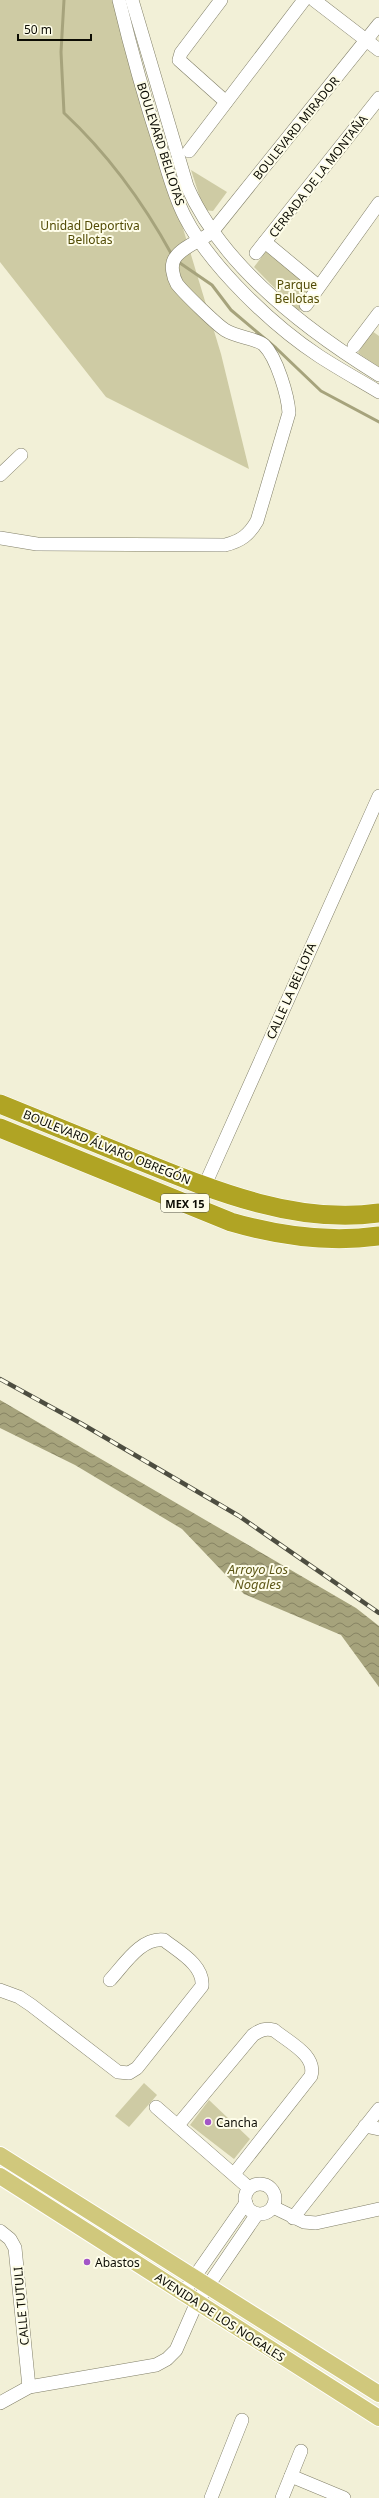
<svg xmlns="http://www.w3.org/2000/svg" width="379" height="2498" viewBox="0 0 379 2498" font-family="'Noto Sans',sans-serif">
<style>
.green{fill:#cecba4}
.water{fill:url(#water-waves)}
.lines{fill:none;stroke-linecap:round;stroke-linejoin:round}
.stream{stroke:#a6a37c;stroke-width:3}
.minor-casing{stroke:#817f68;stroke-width:14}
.major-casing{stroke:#fff;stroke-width:18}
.highway-casing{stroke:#fff;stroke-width:20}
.minor{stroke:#fff;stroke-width:13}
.major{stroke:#d0c87c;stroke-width:16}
.highway{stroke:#b0a424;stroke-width:19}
.rail-casing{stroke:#4d4d40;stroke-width:4.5}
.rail{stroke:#fefde9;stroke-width:3;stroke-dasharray:9;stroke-linecap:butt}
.poi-dot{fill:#a355c7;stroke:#fefde9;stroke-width:1.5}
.labels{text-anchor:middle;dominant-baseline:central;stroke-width:4;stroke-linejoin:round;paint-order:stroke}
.shield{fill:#fefde9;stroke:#555449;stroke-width:1}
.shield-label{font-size:11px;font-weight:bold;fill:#0c0c04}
.street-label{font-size:12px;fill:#0c0c04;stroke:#fefde9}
.park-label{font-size:12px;fill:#514a04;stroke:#fefde9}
.poi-label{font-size:12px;fill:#0c0c04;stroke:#fefde9;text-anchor:start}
.water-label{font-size:13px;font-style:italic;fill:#5e5818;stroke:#fefde9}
</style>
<defs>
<pattern id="water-waves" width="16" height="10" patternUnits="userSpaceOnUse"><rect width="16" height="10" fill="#a6a37c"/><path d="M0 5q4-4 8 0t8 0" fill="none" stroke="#868363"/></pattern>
</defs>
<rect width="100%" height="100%" fill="#f2f0d7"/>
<g class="green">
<path d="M0 0H117L146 106 221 354 249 469 106 397 0 262Z"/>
<path d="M191 170 227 192 213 211 204 210Z"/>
<path d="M267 250 316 289 298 312 254 267Z"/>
<path d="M372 331 379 336V367L358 353Z"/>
<path d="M144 2083 157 2095 129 2127 115 2116Z"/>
<path d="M209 2100 250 2139 234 2159 190 2125Z"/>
</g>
<path class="water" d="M0 1400 356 1608 379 1626V1687L341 1635 244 1594 182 1529 75 1465 0 1428Z"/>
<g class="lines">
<g class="stream">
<path d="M64 0 61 52 64 113C108 154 143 202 172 255"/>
<path d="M177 261 212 285 231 310 276 348 321 391 379 422"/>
</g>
<g class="minor-casing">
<g id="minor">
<path d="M119 0C131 50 145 100 161 149 168 172 174 196 185 217 210 266 273 326 319 356 339 369 359 380 379 392"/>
<path d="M132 0 187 186C222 266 306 330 379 375"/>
<path d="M221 0 181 53 179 60 226 102"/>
<path d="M314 0 379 50"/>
<path d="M189 151 304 0"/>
<path d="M265 242 318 286"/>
<path d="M256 253 379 98"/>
<path d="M306 305 379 203"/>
<path d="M354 346 379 313"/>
<path d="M0 475 21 455"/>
<path d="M0 538 37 544 225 545C241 541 249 535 257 521L289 413C288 396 277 358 264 345 258 339 236 337 225 330 216 324 184 293 177 284 173 277 170 265 175 258 183 246 201 241 212 232L379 24"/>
<path d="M204 1187 379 796"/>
<path d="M0 1990 19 1997 31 2005 118 2072 129 2073 137 2068 202 1986C204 1965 179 1952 164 1940 141 1937 124 1965 110 1980"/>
<path d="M156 2107 249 2188"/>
<path d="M178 2125 253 2035C260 2030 265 2028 274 2030 288 2042 317 2055 311 2076L234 2174"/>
<path d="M365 2126 379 2129"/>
<circle cx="260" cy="2199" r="15"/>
<path d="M273 2207 304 2222 316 2223 379 2209"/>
<path d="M293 2218 379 2109"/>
<path d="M0 2231 10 2239 15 2248 29 2387"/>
<path d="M184 2292 246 2203"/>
<path d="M0 2403 29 2387 156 2365 167 2359 176 2350 197 2302 257 2214"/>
<path d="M291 2476 344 2498"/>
<path d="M211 2498 242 2420"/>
<path d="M282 2498 301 2451"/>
</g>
</g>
<g class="major-casing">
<g id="major">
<path d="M0 2155 379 2394"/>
<path d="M0 2176 379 2418"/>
</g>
</g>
<g class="highway-casing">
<g id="highway">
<path d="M0 1104C44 1122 88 1140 133 1158 210 1189 294 1225 379 1213"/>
<path d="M0 1128 231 1222C279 1236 329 1243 379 1236"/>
</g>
</g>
<use href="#minor" class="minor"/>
<use href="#major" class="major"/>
<use href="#highway" class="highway"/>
<g class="rail-casing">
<path id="rail" d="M0 1379 82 1424 239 1516 379 1613"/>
</g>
<use href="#rail" class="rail"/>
</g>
<g class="poi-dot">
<circle cx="208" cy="2122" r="4"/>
<circle cx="87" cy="2262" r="4"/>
</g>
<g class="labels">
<rect class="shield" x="161" y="1194" width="48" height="18" rx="3"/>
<g class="shield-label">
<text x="185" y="1203">MEX 15</text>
</g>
<g class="street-label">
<text transform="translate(296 128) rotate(-51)">BOULEVARD MIRADOR</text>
<text transform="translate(161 144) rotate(72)">BOULEVARD BELLOTAS</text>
<text transform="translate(318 176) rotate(-52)">CERRADA DE LA MONTAÑA</text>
<text transform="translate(291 991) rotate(-66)">CALLE LA BELLOTA</text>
<text transform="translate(107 1147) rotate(22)">BOULEVARD ÁLVARO OBREGÓN</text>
<text transform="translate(21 2306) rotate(-95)">CALLE TUTULI</text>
<text transform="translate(220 2317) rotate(33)">AVENIDA DE LOS NOGALES</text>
</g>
<g class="park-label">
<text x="90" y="225">Unidad Deportiva<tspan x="90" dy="14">Bellotas</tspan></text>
<text x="297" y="284">Parque<tspan x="297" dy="14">Bellotas</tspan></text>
</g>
<g class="poi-label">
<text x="216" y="2122">Cancha</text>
<text x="95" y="2262">Abastos</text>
</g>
<g class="water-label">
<text x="258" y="1569">Arroyo Los<tspan x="258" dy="15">Nogales</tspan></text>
</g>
</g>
<path d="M18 34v6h73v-6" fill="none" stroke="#0c0c04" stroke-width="2"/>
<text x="24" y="34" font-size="12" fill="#0c0c04" stroke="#fefde9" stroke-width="3" paint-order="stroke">50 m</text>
</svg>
